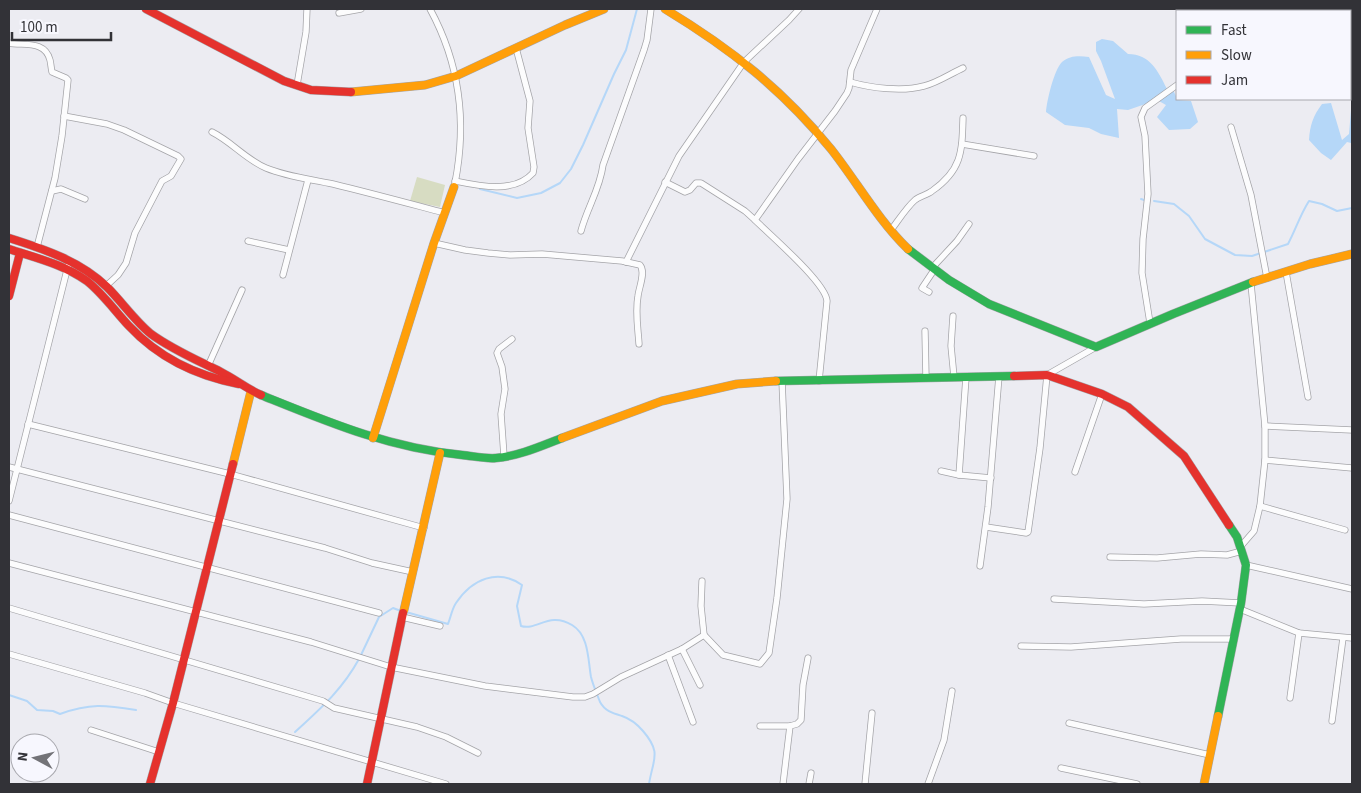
<svg xmlns="http://www.w3.org/2000/svg" width="1361" height="793" viewBox="0 0 1361 793" font-family="'Source Sans 3',sans-serif">
<style>
.green{fill:#d7dcc2}
.water{fill:#b5d7f8}
.lines{fill:none;stroke-linecap:round;stroke-linejoin:round}
.stream{stroke:#b5d7f8;stroke-width:2}
.street-casing{stroke:#a4a4a8;stroke-width:7}
.fast-casing{stroke:#a4a4a8;stroke-width:9}
.slow-casing{stroke:#a4a4a8;stroke-width:9}
.jam-casing{stroke:#a4a4a8;stroke-width:9}
.street{stroke:#fcfcfd;stroke-width:5.5}
.fast{stroke:#30b455;stroke-width:8}
.slow{stroke:#ff9f0a;stroke-width:8}
.jam{stroke:#e5322d;stroke-width:8}
</style>
<rect width="100%" height="100%" fill="#ececf2"/>
<path class="green" d="M417 177 445 185 440 207 410 201Z"/>
<g class="water">
<path d="M1102 39 1113 41 1128 54C1150 54 1158 71 1167 89L1173 90 1178 100 1191 101 1198 122 1190 129 1169 130 1157 117 1166 105 1157 100 1128 110 1117 109 1119 138 1101 134 1089 128 1065 125 1046 112C1047 100 1054 70 1062 62 1070 55 1080 56 1089 57L1106 95 1115 99 1101 61 1096 51V42Z"/>
<path d="M1352 98V156L1351 143 1347 142 1331 160 1321 153 1309 140C1310 125 1313 116 1322 104L1331 103 1342 140 1349 134Z"/>
</g>
<g class="lines">
<g class="stream">
<path d="M480 189 517 198 541 193 560 183 571 169 583 145 614 74 626 50 637 9"/>
<path d="M1141 199 1144 200"/>
<path d="M1154 201 1174 204 1189 216 1205 239 1235 255 1252 256 1288 244C1296 229 1300 215 1309 201L1322 204 1337 211 1352 208"/>
<path d="M406 612 448 624C451 616 452 609 456 603 472 579 498 568 522 585L517 606 521 626C537 631 549 611 572 625 589 635 588 660 591 677 593 685 597 694 600 702 605 711 612 713 622 716 631 719 637 724 643 731 662 753 653 759 649 784"/>
<path d="M361 655 379 617 393 608 401 611"/>
<path d="M9 695 27 701 37 710 53 711 60 714C90 703 105 705 136 710"/>
<path d="M295 732C320 709 342 690 359 659"/>
</g>
<g class="street-casing">
<g id="street">
<path d="M430 9C460 64 467 122 455 183"/>
<path d="M339 13 361 9"/>
<path d="M9 43C24 46 45 40 50 60 51 64 51 68 52 72L66 78 68 80 62 136 55 178 37 247"/>
<path d="M850 82C871 88 902 92 924 86 937 83 950 74 963 68"/>
<path d="M297 85 306 32 307 9"/>
<path d="M64 116 107 124 124 130 178 156 181 159 171 176 162 181 135 233 126 263 118 275 106 286"/>
<path d="M1231 127 1251 195 1267 278"/>
<path d="M212 132C232 142 245 159 266 168 288 177 310 179 333 184 370 193 407 203 445 213"/>
<path d="M962 144 1034 156"/>
<path d="M455 181C479 186 514 194 533 173L534 167 528 128 530 101 516 48"/>
<path d="M665 182 685 192 690 190 696 183H701L745 211 755 220"/>
<path d="M52 191 61 189 85 199"/>
<path d="M891 230C898 221 906 208 915 200 920 196 927 195 932 191 962 170 962 152 963 118"/>
<path d="M581 231C587 208 600 189 603 165L644 50 647 40 651 9"/>
<path d="M248 241 289 250"/>
<path d="M434 243 465 250 488 253 510 255 542 254 622 261 640 265C646 272 639 287 638 296 635 312 638 328 639 344"/>
<path d="M626 262 679 156 744 62 789 20 799 9"/>
<path d="M932 268 957 241 969 224"/>
<path d="M1286 272 1308 397"/>
<path d="M283 275 308 180"/>
<path d="M929 292 922 288 934 270"/>
<path d="M953 316 951 346 954 377"/>
<path d="M1150 323 1142 273 1143 239 1148 194 1145 136 1141 117 1145 108 1177 85"/>
<path d="M925 331 926 378"/>
<path d="M208 366 242 290"/>
<path d="M819 381 827 301C826 283 770 235 755 220L798 159 835 111 847 93 849 88 851 70 877 9"/>
<path d="M28 424 230 474 424 528"/>
<path d="M1265 426 1352 430"/>
<path d="M504 456 501 414 505 389 502 367 497 353 499 349 512 339"/>
<path d="M1265 460 1352 468"/>
<path d="M9 467 325 548 372 563 413 572"/>
<path d="M941 471 959 475 991 478"/>
<path d="M1075 472 1102 394"/>
<path d="M959 475 966 377"/>
<path d="M9 501 68 266"/>
<path d="M1260 506 1345 530"/>
<path d="M9 515 379 613"/>
<path d="M986 527 1026 533 1028 532 1040 448 1047 375 1096 347"/>
<path d="M1241 546 1254 531 1260 506 1265 460V426L1251 284"/>
<path d="M1110 557 1157 558 1201 554 1227 555 1242 551"/>
<path d="M9 563 311 642 391 667 485 686 573 697H585L593 694 621 677 682 649 704 635 723 655 760 664 769 653 777 598 787 499 782 381"/>
<path d="M1246 565 1352 589"/>
<path d="M980 566 988 507 999 376"/>
<path d="M702 581 701 606 704 635"/>
<path d="M1054 599 1144 604 1202 601 1241 603"/>
<path d="M9 608 323 701 334 708 417 727 446 737 478 753"/>
<path d="M1240 609 1299 633 1352 638"/>
<path d="M402 617 440 626"/>
<path d="M1021 646 1071 647 1181 639H1233"/>
<path d="M682 649 700 685"/>
<path d="M9 654 145 693 173 703 446 784"/>
<path d="M668 655 693 722"/>
<path d="M1290 698 1299 633"/>
<path d="M1332 721 1343 638"/>
<path d="M1069 723 1210 755"/>
<path d="M760 726H790"/>
<path d="M91 730 159 752"/>
<path d="M1061 768 1137 784"/>
<path d="M783 784 790 726 797 724 801 720 803 685 808 658"/>
<path d="M809 784 811 773"/>
<path d="M865 784 872 713"/>
<path d="M928 784 944 740 952 691"/>
</g>
</g>
<g class="fast-casing">
<g id="fast">
<path d="M908 249 949 280 989 304 1096 347 1173 314 1253 282"/>
<path d="M776 381 1014 376"/>
<path d="M261 395C328 422 389 448 462 455 473 456 485 459 496 458 519 456 541 446 562 438"/>
<path d="M1218 716 1241 603 1246 565 1237 537 1229 525"/>
</g>
</g>
<g class="slow-casing">
<g id="slow">
<path d="M665 9C731 49 782 89 831 149 857 182 878 220 908 249"/>
<path d="M351 92 425 85 456 76 565 25 604 9"/>
<path d="M1253 282 1310 264 1352 254"/>
<path d="M373 438 434 243 454 187"/>
<path d="M562 438 662 401 737 384 776 381"/>
<path d="M233 464 251 391"/>
<path d="M404 610 440 453"/>
<path d="M1204 784 1218 716"/>
</g>
</g>
<g class="jam-casing">
<g id="jam">
<path d="M146 9 284 81 311 90 351 92"/>
<path d="M9 238C44 249 80 261 107 287 122 302 135 321 151 334 173 350 197 360 221 372 235 379 247 389 261 395"/>
<path d="M9 249C36 258 63 264 87 281 103 294 115 311 129 326 158 357 197 376 239 384"/>
<path d="M9 296 20 253"/>
<path d="M1014 376 1047 375 1102 394 1128 407 1184 456 1229 525"/>
<path d="M150 784 173 703 233 464"/>
<path d="M367 784 403 613"/>
</g>
</g>
<use href="#street" class="street"/>
<use href="#fast" class="fast"/>
<use href="#slow" class="slow"/>
<use href="#jam" class="jam"/>
</g>
<rect width="1361" height="793" fill="none" stroke="#323237" stroke-width="20"/>
<rect x="1176" y="10" width="175" height="90" fill="#f7f7fe" stroke="#a8a8ae"/>
<rect x="1186" y="26" width="25" height="8" fill="#30b455" stroke="#a8a8ae"/>
<text x="1221" y="35" font-size="15" fill="#323237">Fast</text>
<rect x="1186" y="51" width="25" height="8" fill="#ff9f0a" stroke="#a8a8ae"/>
<text x="1221" y="60" font-size="15" fill="#323237">Slow</text>
<rect x="1186" y="76" width="25" height="8" fill="#e5322d" stroke="#a8a8ae"/>
<text x="1221" y="85" font-size="15" fill="#323237">Jam</text>
<g transform="translate(35 758) rotate(277)"><circle r="24" fill="#f7f7fe" stroke="#a8a8ae"/>
<path d="M0-4L9 19L0 12L-9 19Z" fill="#737378"/>
<text y="-8" font-size="14" font-weight="bold" text-anchor="middle" fill="#323237">N</text>
</g>
<path d="M12 32v8h99v-8" fill="none" stroke="#323237" stroke-width="2.5"/>
<text x="20" y="32" font-size="15" fill="#323237" stroke="#f7f7fe" stroke-width="4" paint-order="stroke">100 m</text>
</svg>
